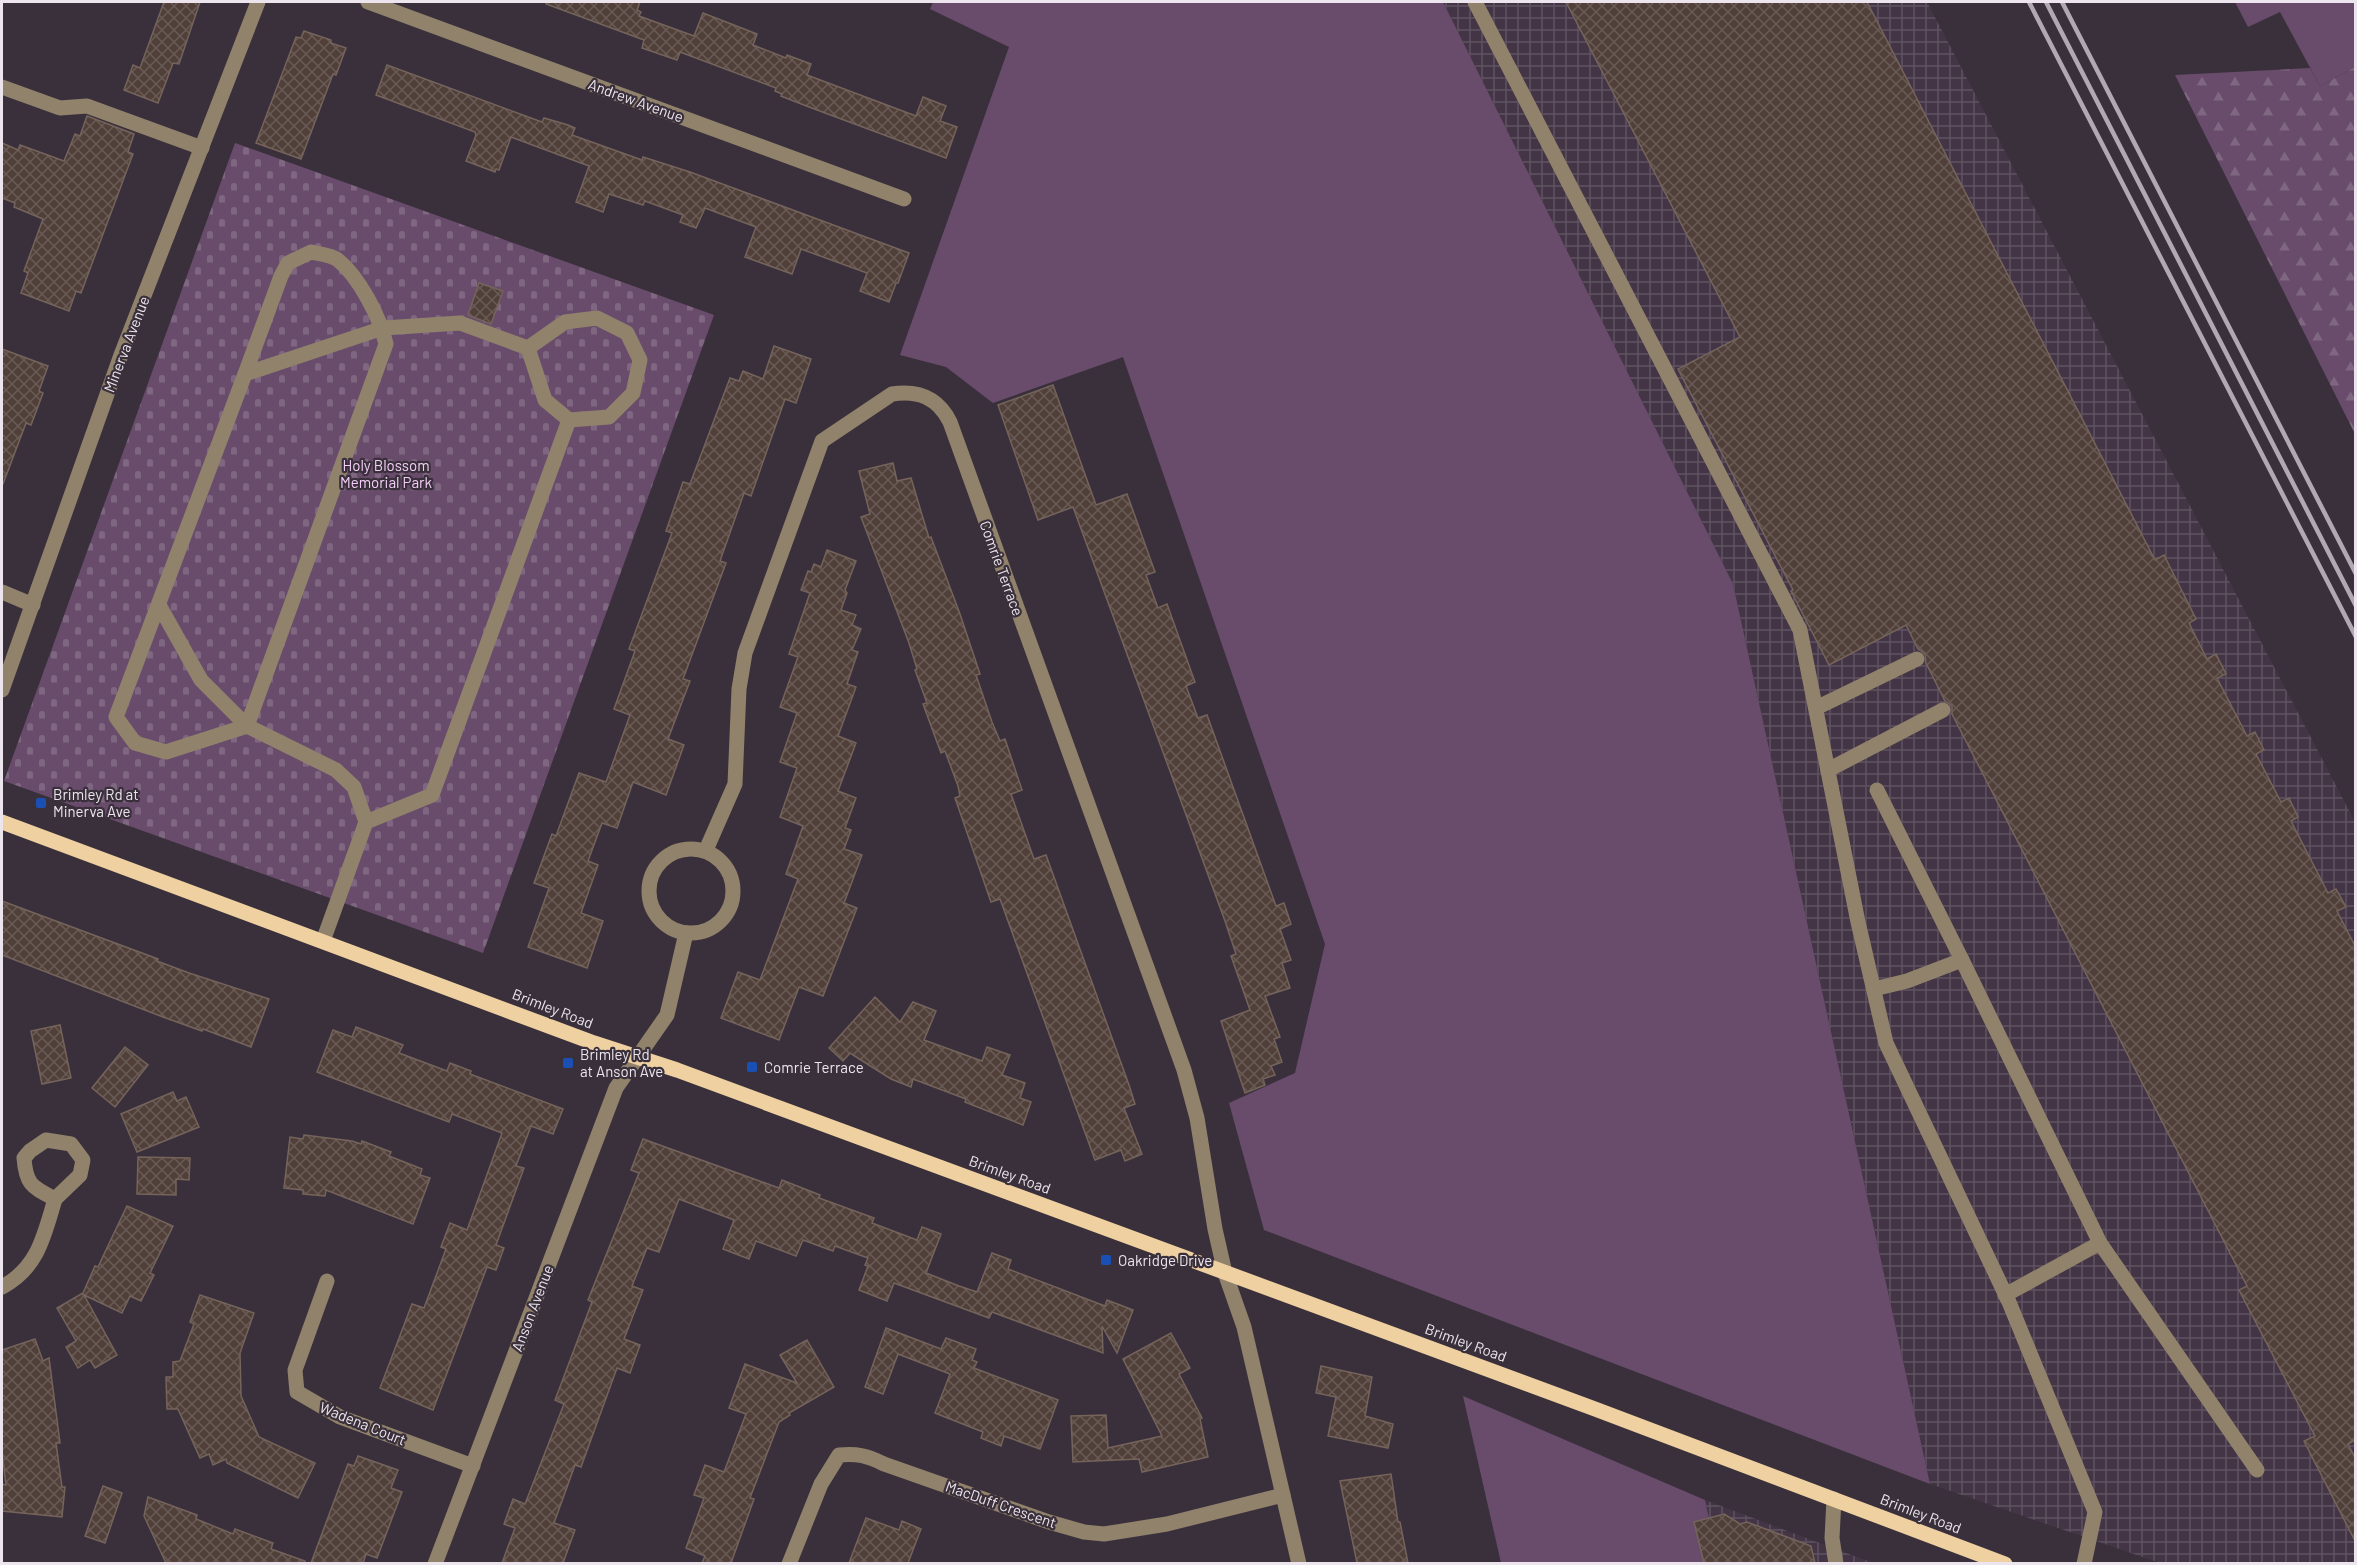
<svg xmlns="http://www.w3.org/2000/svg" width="2357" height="1565" viewBox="0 0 2357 1565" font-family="Barlow,sans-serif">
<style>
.industrial{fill:url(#industrial-grid)}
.green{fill:#694c6c}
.forest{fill:url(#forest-firs)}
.cemetery{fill:url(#cemetery-stones)}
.building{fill:url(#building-cross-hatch);stroke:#75645c;stroke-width:1.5}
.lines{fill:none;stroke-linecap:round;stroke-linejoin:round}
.minor{stroke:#91826b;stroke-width:15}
.major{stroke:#efd0a0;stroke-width:15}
.rail{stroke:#b1a9b2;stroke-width:4.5}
.transit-dot{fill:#1a4fb4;stroke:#3a303b;stroke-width:2}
.labels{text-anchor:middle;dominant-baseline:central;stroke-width:4.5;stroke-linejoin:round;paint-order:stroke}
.street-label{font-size:15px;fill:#ece5ed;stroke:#3a303b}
.park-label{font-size:15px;fill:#f4cef8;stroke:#3a303b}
.poi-label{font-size:15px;fill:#ece5ed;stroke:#3a303b;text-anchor:start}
</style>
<defs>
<pattern id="industrial-grid" width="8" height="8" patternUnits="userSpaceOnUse" patternTransform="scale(1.5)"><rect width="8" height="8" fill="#443546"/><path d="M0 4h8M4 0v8" fill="none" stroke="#5f5261"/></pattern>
<pattern id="forest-firs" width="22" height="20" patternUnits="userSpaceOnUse" patternTransform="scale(1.5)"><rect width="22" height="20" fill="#694c6c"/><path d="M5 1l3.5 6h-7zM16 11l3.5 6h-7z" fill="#7f6681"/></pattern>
<pattern id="cemetery-stones" width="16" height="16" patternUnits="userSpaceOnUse" patternTransform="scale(1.5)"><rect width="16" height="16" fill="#694c6c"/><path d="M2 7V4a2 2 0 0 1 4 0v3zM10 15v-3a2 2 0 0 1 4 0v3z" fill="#7f6681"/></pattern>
<pattern id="building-cross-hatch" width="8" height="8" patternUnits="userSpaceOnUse" patternTransform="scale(1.5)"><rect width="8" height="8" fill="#504039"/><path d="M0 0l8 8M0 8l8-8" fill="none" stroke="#695b56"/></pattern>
</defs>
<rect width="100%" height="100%" fill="#3a303b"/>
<g class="industrial">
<path d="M1443 2H1927L2355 822V1563H2160L1930 1484 1733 584Z"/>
<path d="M1705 1500 1873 1563H1719Z"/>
</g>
<g class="green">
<path d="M933 2H1443L1733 584 1930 1484 1264 1230 1229 1103 1295 1073 1325 944 1123 357 993 403 946 367 900 355 1009 47 930 9Z"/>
<path d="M2235 2H2355V67L2320 86 2280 12 2248 27Z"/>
<path d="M1463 1396 1705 1500 1719 1563H1501Z"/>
</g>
<path class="forest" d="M2355 67V434L2175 75 2310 68 2320 86Z"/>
<path class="cemetery" d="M235 143 714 315 483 953 4 781Z"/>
<g class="building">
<path d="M164 2H200L179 64 173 63 158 103 124 90 133 65 140 68Z"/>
<path d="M546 2H640L637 10 641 12 639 16 694 36 703 13 757 34 753 45 786 58 787 55 811 64 807 75 916 116 923 97 946 106 940 121 957 127 946 158 809 107 781 96 782 94 775 91 776 88 680 52 677 60 642 48 644 40 546 4Z"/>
<path d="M1566 2H1867L2155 560 2164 555 2196 619 2189 623 2207 659 2216 654 2226 674 2217 678 2247 736 2255 732 2264 750 2256 754 2281 802 2289 798 2298 817 2291 821 2328 893 2336 889 2346 907 2337 911 2355 946V1440L2348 1444 2355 1458V1541L2304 1441 2315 1436 2239 1290 2247 1286 1952 714V706L1945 701 1926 663 1925 654 1918 649 1906 625 1829 665 1791 591 1793 590 1678 369 1740 337Z"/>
<path d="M304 31 331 40V43L346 48 336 75 333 74 301 159 256 143 296 37 301 38Z"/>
<path d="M387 65 542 122 544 118 568 125 575 128 572 135 642 160 643 157 690 172 909 253 898 283H896L889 302 860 291 867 273 801 249 792 274 745 257 756 227 705 208 696 228 680 222 683 215 645 201 643 205 609 194 603 212 576 202 589 166 511 137 499 170 496 169 495 172 466 161 476 135 475 132 376 95Z"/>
<path d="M87 116 134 134 128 152 133 154 81 293 76 291 69 311 21 293 28 273 24 271 43 219 14 207 15 203 2 198V143L18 150 20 145 64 161 75 134 80 136Z"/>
<path d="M479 283 503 291 491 324 468 315Z"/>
<path d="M774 346 811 359 796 403 785 399 751 496 744 493 720 561 726 563 683 679 690 681 668 739 684 745 666 795 633 782 617 828 602 823 588 861 598 865 581 913 603 921 587 968 528 947 549 888 534 883 552 834 556 836 579 773 606 782 630 715 614 709 635 651 629 649 672 533 666 531 683 482 690 484 730 378 739 381 743 371 763 379Z"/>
<path d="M2 349 48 366 39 391 43 393 31 425 26 423 3 484H2Z"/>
<path d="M1053 385 1096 505 1127 494 1155 572 1146 575 1158 608 1167 604 1195 682 1186 686 1198 718 1207 715 1276 906 1284 903 1291 924 1280 929 1291 960 1282 963 1290 988 1265 996 1280 1037 1274 1039 1282 1062 1271 1066 1275 1075 1263 1079 1265 1085 1245 1093 1221 1021 1250 1010 1231 956 1236 954 1225 921 1073 507 1038 520 998 405Z"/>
<path d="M893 463 897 481 911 478 929 538 931 537 960 614 980 674 976 675 992 722 1000 741 1005 739 1022 790 1011 794 1034 859 1046 855 1129 1085 1135 1104 1124 1108 1142 1154 1125 1161 1121 1150 1095 1160 1000 899 991 902 955 798 960 796 958 786 945 751 941 753 923 704 927 703 915 670 917 669 909 643 861 517 870 514 859 471Z"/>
<path d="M827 550 856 561 845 590 847 593 841 610 856 615 852 625 861 629 852 650 858 652 847 684 856 687 838 736 856 743 838 791 856 798 845 828 851 830 844 849 862 855 844 903 857 908 823 996 799 987 779 1040 721 1018 738 972 760 980 798 879 786 874 803 826 780 817 797 768 780 762 797 713 780 707 798 657 789 654 810 593 801 590 808 571 811 572 814 564 821 567Z"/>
<path d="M2 901 158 959 157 961 189 973 269 999 251 1047 203 1029 202 1031 163 1017 2 955Z"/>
<path d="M875 997 900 1022 913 1002 936 1011 924 1040 982 1061 987 1047 1010 1055 1002 1075 1025 1083 1020 1098 1031 1102 1023 1125 965 1102 966 1099 913 1079 911 1087 891 1079 850 1053 843 1061 829 1048Z"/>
<path d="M60 1025 71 1078 42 1084 31 1031Z"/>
<path d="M356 1027 403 1045 399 1053 447 1071 450 1063 471 1071 470 1074 563 1109 553 1134 531 1126 516 1166 524 1168 496 1245 504 1248 496 1270 487 1267 433 1410 380 1388 412 1304 424 1308 446 1249 441 1247 450 1223 467 1230 502 1133 452 1114 449 1122 317 1072 333 1030 352 1037Z"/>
<path d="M125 1047 148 1065 115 1107 92 1088Z"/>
<path d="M173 1092 177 1101 186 1097 199 1127 137 1152 121 1114Z"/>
<path d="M304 1135 352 1141 361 1144 362 1141 391 1152 389 1156 422 1169 420 1175 430 1178 413 1224 326 1190 325 1196 303 1194V1190L284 1188 290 1137 303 1139Z"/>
<path d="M643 1139 779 1188 782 1180 820 1195 819 1198 874 1218 872 1223 917 1240 922 1227 941 1234 926 1273 959 1286 977 1292 992 1253 1011 1260 1008 1269 1105 1306 1107 1300 1133 1310 1117 1353 1102 1326 1103 1353 992 1312 989 1318 894 1283 887 1301 859 1290 868 1266 865 1265 868 1258 835 1246 833 1251 803 1240 796 1256 756 1241 749 1259 723 1249 734 1220 679 1199 659 1252 647 1248 632 1286 643 1290 624 1339 640 1345 630 1373 617 1368 581 1467 575 1465 554 1523 575 1530 563 1563H502L515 1528 504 1524 513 1499 525 1504 564 1404 555 1400 592 1302 588 1300 639 1173 631 1170Z"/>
<path d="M138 1157 190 1158 189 1180 176 1179V1195L137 1194Z"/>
<path d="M127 1206 173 1226 150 1273 154 1275 141 1301 130 1296 122 1313 84 1295 117 1355 95 1368 90 1360 78 1368 66 1347 76 1341 57 1308 83 1293 95 1266 98 1267 105 1252Z"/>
<path d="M200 1295 254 1313 240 1353 241 1396 259 1437 315 1463 298 1498 227 1463 226 1459 213 1465 209 1454 200 1458 178 1409H167L166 1377H173V1362L180 1361 194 1324 190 1322Z"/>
<path d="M886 1328 941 1349 946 1338 976 1349 972 1360 977 1362 974 1368 1058 1400 1040 1449 1004 1436 1001 1446 981 1438 983 1432 935 1413 950 1374 898 1354 883 1394 865 1387Z"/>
<path d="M1171 1333 1190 1368 1179 1374 1202 1418 1200 1419 1208 1457 1142 1472 1139 1459 1073 1462 1071 1416 1106 1415 1108 1448 1162 1436 1123 1359Z"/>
<path d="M35 1339 43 1361 49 1358 60 1443H56L62 1487H65L62 1517 2 1511V1484L6 1485 2 1451V1350Z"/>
<path d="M807 1340 834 1387 789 1413 790 1415 779 1422 750 1498 754 1499 731 1563H702L705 1556 686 1548 704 1498 694 1495 705 1465 724 1472 746 1414 729 1408 745 1364 797 1383 780 1355Z"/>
<path d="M1321 1366 1372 1377 1365 1416 1393 1424 1388 1448 1328 1436 1336 1397 1316 1393Z"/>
<path d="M358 1456 398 1470 391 1488 402 1492 377 1558 366 1554 363 1563H311L348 1464 354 1466Z"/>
<path d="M1391 1474 1398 1522H1400L1408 1563H1357L1340 1481Z"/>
<path d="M103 1486 122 1493 105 1543 85 1536Z"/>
<path d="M148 1497 197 1515 196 1519 233 1534 235 1529 273 1543 271 1549 305 1561V1563H166L144 1516Z"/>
<path d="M1724 1514 1740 1524 1747 1522 1811 1546 1815 1563H1704L1694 1522Z"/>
<path d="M866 1518 899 1530 902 1521 921 1529 908 1563H849Z"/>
</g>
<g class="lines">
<g class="minor">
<path d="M368 2 904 199"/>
<path d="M1475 2 1800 630 1858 922 1886 1043 2009 1302 2095 1512 2084 1564"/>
<path d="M2 87 60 108 87 106 202 148"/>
<path d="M528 348 545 400 569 420"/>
<path d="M245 374 281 276 288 263 311 252C319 254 331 255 338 260 359 277 380 317 386 344L247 726 166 752 135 743 116 717 245 374 383 328 460 323 528 348 565 322 597 318 627 333 640 360 633 393 609 417 569 420 432 795 366 822 323 941"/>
<path d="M2 592 33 605"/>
<path d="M159 605 201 680 247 726 336 770 354 787 366 822"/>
<path d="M2 690 121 355 258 2"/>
<path d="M1816 708 1917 659"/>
<path d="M1828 770 1943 710"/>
<circle cx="691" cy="891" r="42"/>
<path d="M706 850 735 784 739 689 745 653 822 441 892 394C919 390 938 398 950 422L1184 1070 1197 1118 1215 1229 1225 1273 1244 1327 1299 1564"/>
<path d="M1962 960 2100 1243 2257 1470"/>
<path d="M1874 989 1907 981 1962 960 1877 790"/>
<path d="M46 1140 71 1144 83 1160 80 1175 55 1199C32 1187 26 1185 24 1158L30 1151Z"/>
<path d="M327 1281 295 1370 297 1392 340 1417 473 1466"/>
<path d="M2 1287C38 1268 44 1236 55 1199"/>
<path d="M2005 1295 2100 1243"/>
<path d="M1834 1499 1832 1538 1836 1564"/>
<path d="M435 1564 616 1088 667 1015 686 933"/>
<path d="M789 1564 821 1484 839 1455C857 1453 868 1456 884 1464L1049 1522 1084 1532 1104 1534 1167 1524 1283 1495"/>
</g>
<path class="major" d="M2 822 594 1043 677 1070 1595 1409 2005 1564"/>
<g class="rail">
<path d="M2029 2 2356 637"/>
<path d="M2046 2 2356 606"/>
<path d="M2062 2 2356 574"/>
</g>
</g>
<g class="transit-dot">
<rect x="35" y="797" width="12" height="12" rx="3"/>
<rect x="562" y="1057" width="12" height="12" rx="3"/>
<rect x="746" y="1061" width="12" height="12" rx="3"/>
<rect x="1100" y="1254" width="12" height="12" rx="3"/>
</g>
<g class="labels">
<g class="street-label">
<text transform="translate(636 100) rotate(20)">Andrew Avenue</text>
<text transform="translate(126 344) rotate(-69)">Minerva Avenue</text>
<text transform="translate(1002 568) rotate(70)">Comrie Terrace</text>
<text transform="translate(553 1008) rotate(21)">Brimley Road</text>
<text transform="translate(1010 1174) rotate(20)">Brimley Road</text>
<text transform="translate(532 1308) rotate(-69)">Anson Avenue</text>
<text transform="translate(1466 1342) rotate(20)">Brimley Road</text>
<text transform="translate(363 1423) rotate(22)">Wadena Court</text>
<text transform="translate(1001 1504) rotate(19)">MacDuff Crescent</text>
<text transform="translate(1921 1513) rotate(21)">Brimley Road</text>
</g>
<g class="park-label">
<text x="386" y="465">Holy Blossom<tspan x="386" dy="17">Memorial Park</tspan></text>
</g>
<g class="poi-label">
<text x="53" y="794">Brimley Rd at<tspan x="53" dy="17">Minerva Ave</tspan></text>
<text x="580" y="1054">Brimley Rd<tspan x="580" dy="17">at Anson Ave</tspan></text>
<text x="764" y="1067">Comrie Terrace</text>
<text x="1118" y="1260">Oakridge Drive</text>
</g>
</g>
<rect width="2357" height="1565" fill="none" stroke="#ece5ed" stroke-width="6"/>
</svg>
